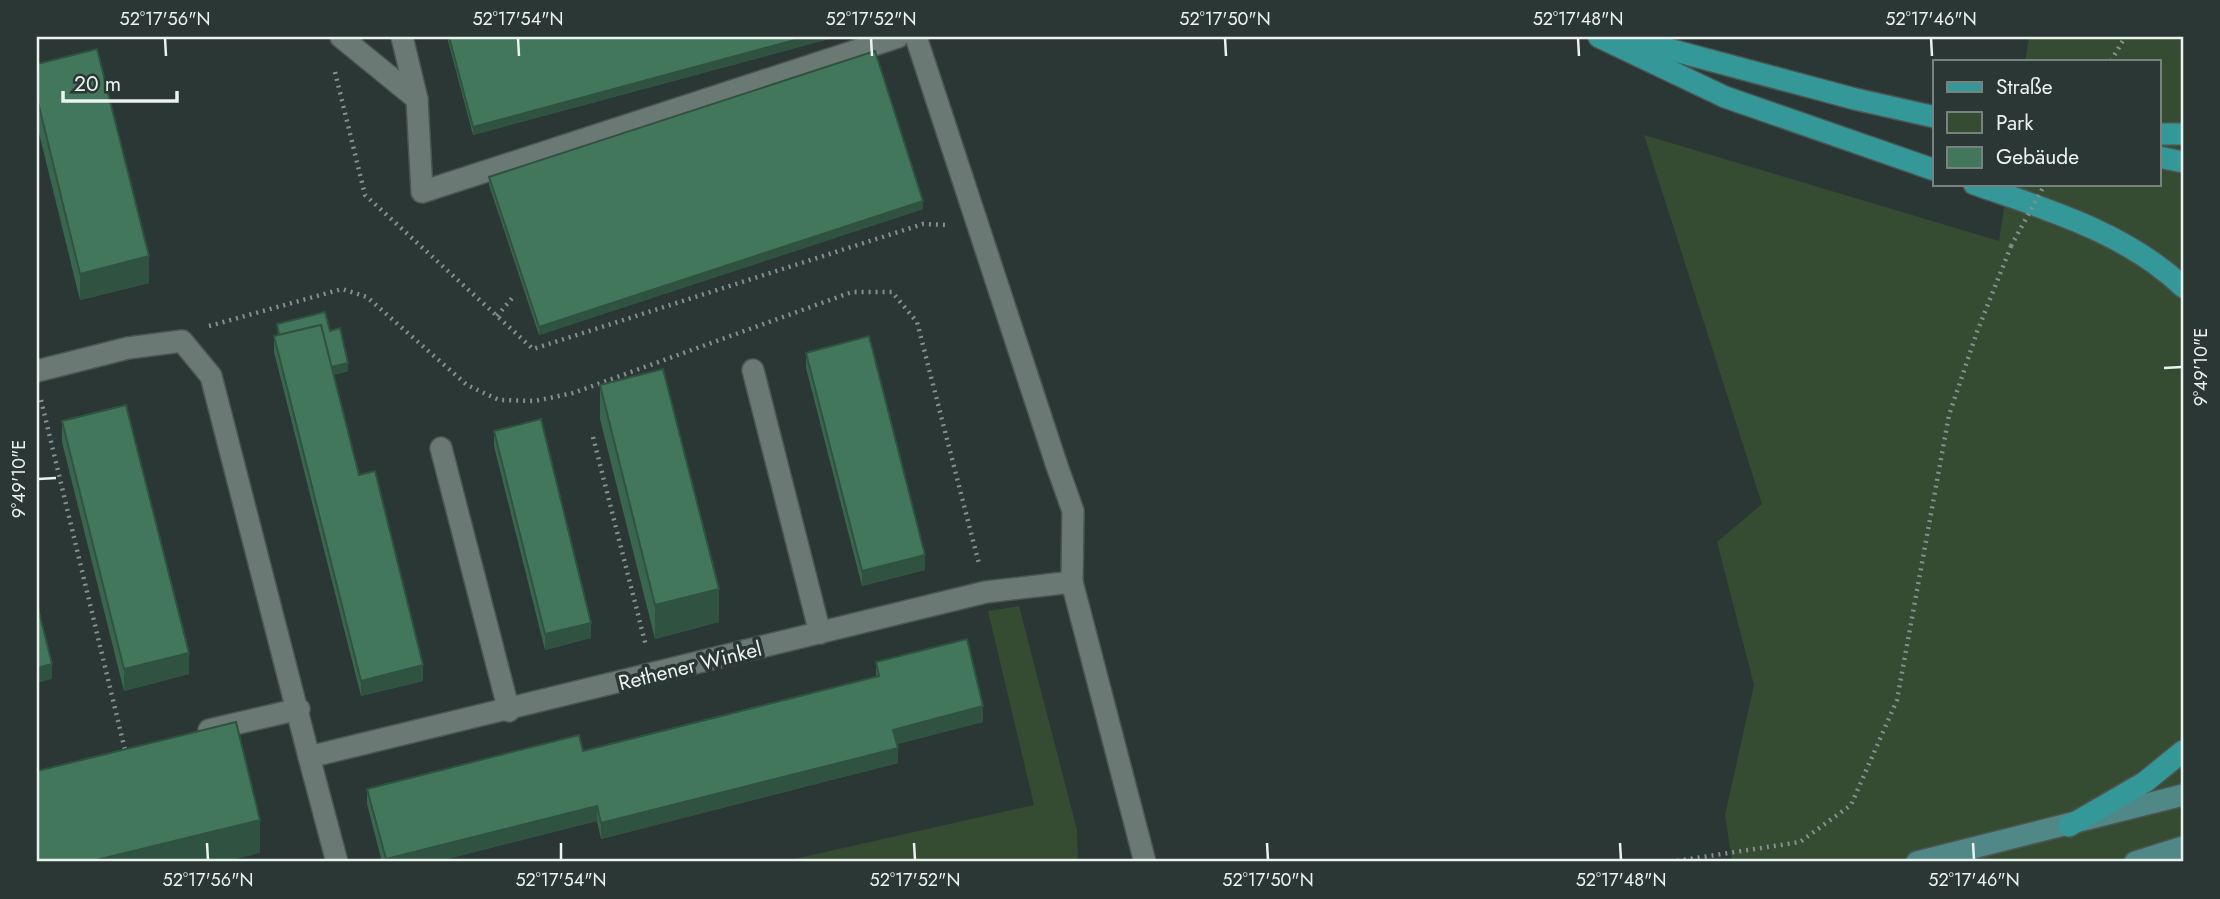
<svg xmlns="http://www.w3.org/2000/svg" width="2220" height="899" viewBox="0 0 2220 899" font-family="Jost,sans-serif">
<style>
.green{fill:#354c32}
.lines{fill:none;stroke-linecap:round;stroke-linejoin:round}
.lane-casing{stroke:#4b5653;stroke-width:24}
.street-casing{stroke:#4b5653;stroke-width:24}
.secondary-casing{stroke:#4b5653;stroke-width:24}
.primary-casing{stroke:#4b5653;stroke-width:24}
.path{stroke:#858f8d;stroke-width:4.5;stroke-dasharray:2 5;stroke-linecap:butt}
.lane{stroke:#6b7975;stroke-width:21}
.street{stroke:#6b7975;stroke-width:21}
.secondary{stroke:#4f8886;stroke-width:21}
.primary{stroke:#339897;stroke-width:21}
.path-bridge{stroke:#858f8d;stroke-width:4.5;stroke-dasharray:2 5;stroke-linecap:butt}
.wall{fill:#3a664f}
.shaded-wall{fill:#2f5340}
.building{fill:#43775c;stroke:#2f5340;stroke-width:2}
.ticks{fill:none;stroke:#ebf2f0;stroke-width:2.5}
.labels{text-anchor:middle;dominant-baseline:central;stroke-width:7;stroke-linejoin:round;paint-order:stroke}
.street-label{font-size:21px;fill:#ebf2f0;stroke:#2b3734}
.neatline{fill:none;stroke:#ebf2f0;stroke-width:2.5}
.ticks-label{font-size:18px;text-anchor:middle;fill:#ebf2f0}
</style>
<rect width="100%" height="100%" fill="#2b3734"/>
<g class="green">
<path d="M2029 37H2183V862H1732L1725 815 1754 685 1717 542 1762 504 1644 135 1999 241 2008 184H2159V61H2025Z"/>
<path d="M1019 606 1077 830 1078 862H781L1034 805 988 611Z"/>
</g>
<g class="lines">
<g class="lane-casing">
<g id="lane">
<path d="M341 37 417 99"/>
<path d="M402 37 417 99 422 192 898 37"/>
<path d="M916 37 1056 463"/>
<path d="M753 370 820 633"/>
<path d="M441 448 509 711"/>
</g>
</g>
<g class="street-casing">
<g id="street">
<path d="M37 371 128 348 182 341 211 376 309 757 986 592 1072 582"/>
<path d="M1056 463 1073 511 1072 582 1145 862"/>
<path d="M209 730 299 709"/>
<path d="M309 757 337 862"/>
</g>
</g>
<g class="secondary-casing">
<g id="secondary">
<path d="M1917 862 2183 795"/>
<path d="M2135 862 2183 847"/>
</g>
</g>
<g class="primary-casing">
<g id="primary">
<path d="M1599 37 1725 97 1935 170"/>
<path d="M1623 37 1855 99 1935 117"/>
<path d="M2159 134H2183"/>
<path d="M2159 157 2183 162"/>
<path d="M1974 184C2046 209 2127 233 2183 287"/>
<path d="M2069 826 2145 782 2183 751"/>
</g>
</g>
<g class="path">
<path d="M2111 61 2125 37"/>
<path d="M335 72 365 195 533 349 923 224 948 225"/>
<path d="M497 316 513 297"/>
<path d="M209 326 342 289 367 297 467 385 499 400 535 401 573 393 852 292H892L917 322 979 564"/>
<path d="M41 400 125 750"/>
<path d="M593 437 646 646"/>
<path d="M1670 862 1800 842 1851 805 1897 700 1949 415 1977 332 2011 246"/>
</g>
<use href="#lane" class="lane"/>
<use href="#street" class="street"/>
<use href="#secondary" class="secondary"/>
<use href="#primary" class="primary"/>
<path class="path-bridge" d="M2011 246 2045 184"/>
</g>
<g class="wall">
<path d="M447 37H836L473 135Z"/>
<path d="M37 64 149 283 80 300 37 125Z"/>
<path d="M489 177 923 209 539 335 489 185Z"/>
<path d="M277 324 330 331 348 371 333 375 359 475 423 681 361 696 274 352V336H278Z"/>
<path d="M806 353 925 570 862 586 806 368Z"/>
<path d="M600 385 719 622 655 639 600 419Z"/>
<path d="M62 421 189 674 124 691 62 442Z"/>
<path d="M494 431 591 638 545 650 494 446Z"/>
<path d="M876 662 983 722 897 744 898 763 601 839 597 821 435 862H382L367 804V789L583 751 876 677Z"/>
</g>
<g class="shaded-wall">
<path d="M806 37H836L473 135V127Z"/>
<path d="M923 201V209L539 335V327Z"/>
<path d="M149 256V283L80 300V274Z"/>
<path d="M348 363V371L330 375V367Z"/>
<path d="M925 555V570L862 586V571Z"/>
<path d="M719 589V622L655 639V605Z"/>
<path d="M591 623V638L545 650V634Z"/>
<path d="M189 653V674L124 691V669Z"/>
<path d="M52 664V679L37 683V668Z"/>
<path d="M423 665V681L361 696V681Z"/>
<path d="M983 706V722L893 745V730Z"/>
<path d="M898 748V763L601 839V823Z"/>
<path d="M597 806V821L435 862H386V859Z"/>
<path d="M260 820V853L223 862H88Z"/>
</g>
<g class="building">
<path d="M449 37H806L473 127Z"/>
<path d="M97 49 149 256 80 274 37 98V64Z"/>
<path d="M875 51 923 201 539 327 489 177Z"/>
<path d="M325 312 330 331 340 328 348 363 331 367 321 325 279 335 277 324Z"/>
<path d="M321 325 359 475 375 471 423 665 361 681 274 336Z"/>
<path d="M869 336 925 555 862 571 806 353Z"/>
<path d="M663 369 719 589 655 605 600 385Z"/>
<path d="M126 405 189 653 124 669 62 421Z"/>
<path d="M541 419 591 623 545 634 494 431Z"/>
<path d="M37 604 52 664 37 668Z"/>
<path d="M967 639 983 706 893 730 898 748 601 823 597 806 386 859 367 789 579 735 583 751 879 676 876 662Z"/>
<path d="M236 722 260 820 88 862H37V771Z"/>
</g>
<path class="ticks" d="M165 38 166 56M518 38 519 56M871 38 872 56M1225 38 1226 56M1578 38 1579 56M1931 38 1932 56M2164 368 2182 367M38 479 56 478M207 843 208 860M561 843V860M914 843 915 860M1267 843 1268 860M1620 843 1621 860M1973 843 1974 860"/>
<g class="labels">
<g class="street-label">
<text transform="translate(690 666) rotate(-14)">Rethener Winkel</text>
</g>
</g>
<rect width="2220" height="899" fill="none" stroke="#2b3734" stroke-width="77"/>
<rect x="1933" y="60" width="228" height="126" fill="#2b3734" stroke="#78827f" stroke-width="2"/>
<rect x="1947" y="82" width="35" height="10" fill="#339897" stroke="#78827f" stroke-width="2"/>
<text x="1996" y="94" font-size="21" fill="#ebf2f0">Straße</text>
<rect x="1947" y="112" width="35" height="21" fill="#354c32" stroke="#78827f" stroke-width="2"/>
<text x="1996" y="130" font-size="21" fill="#ebf2f0">Park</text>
<rect x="1947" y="147" width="35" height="21" fill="#43775c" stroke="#78827f" stroke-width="2"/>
<text x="1996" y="164" font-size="21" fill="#ebf2f0">Gebäude</text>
<path d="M63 91v10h114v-10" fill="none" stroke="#ebf2f0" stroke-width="3.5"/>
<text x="74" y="91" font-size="21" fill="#ebf2f0" stroke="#2b3734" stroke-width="5" paint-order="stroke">20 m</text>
<rect x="38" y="38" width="2144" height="822" class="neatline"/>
<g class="ticks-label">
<text x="165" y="25">52°17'56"N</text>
<text x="518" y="25">52°17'54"N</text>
<text x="871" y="25">52°17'52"N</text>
<text x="1225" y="25">52°17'50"N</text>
<text x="1578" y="25">52°17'48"N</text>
<text x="1931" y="25">52°17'46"N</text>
<text transform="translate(2201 367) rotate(-90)" y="6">9°49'10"E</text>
<text transform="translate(19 479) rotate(-90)" y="6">9°49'10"E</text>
<text x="208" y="886">52°17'56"N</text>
<text x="561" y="886">52°17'54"N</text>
<text x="915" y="886">52°17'52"N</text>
<text x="1268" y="886">52°17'50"N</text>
<text x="1621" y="886">52°17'48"N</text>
<text x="1974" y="886">52°17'46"N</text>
</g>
</svg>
